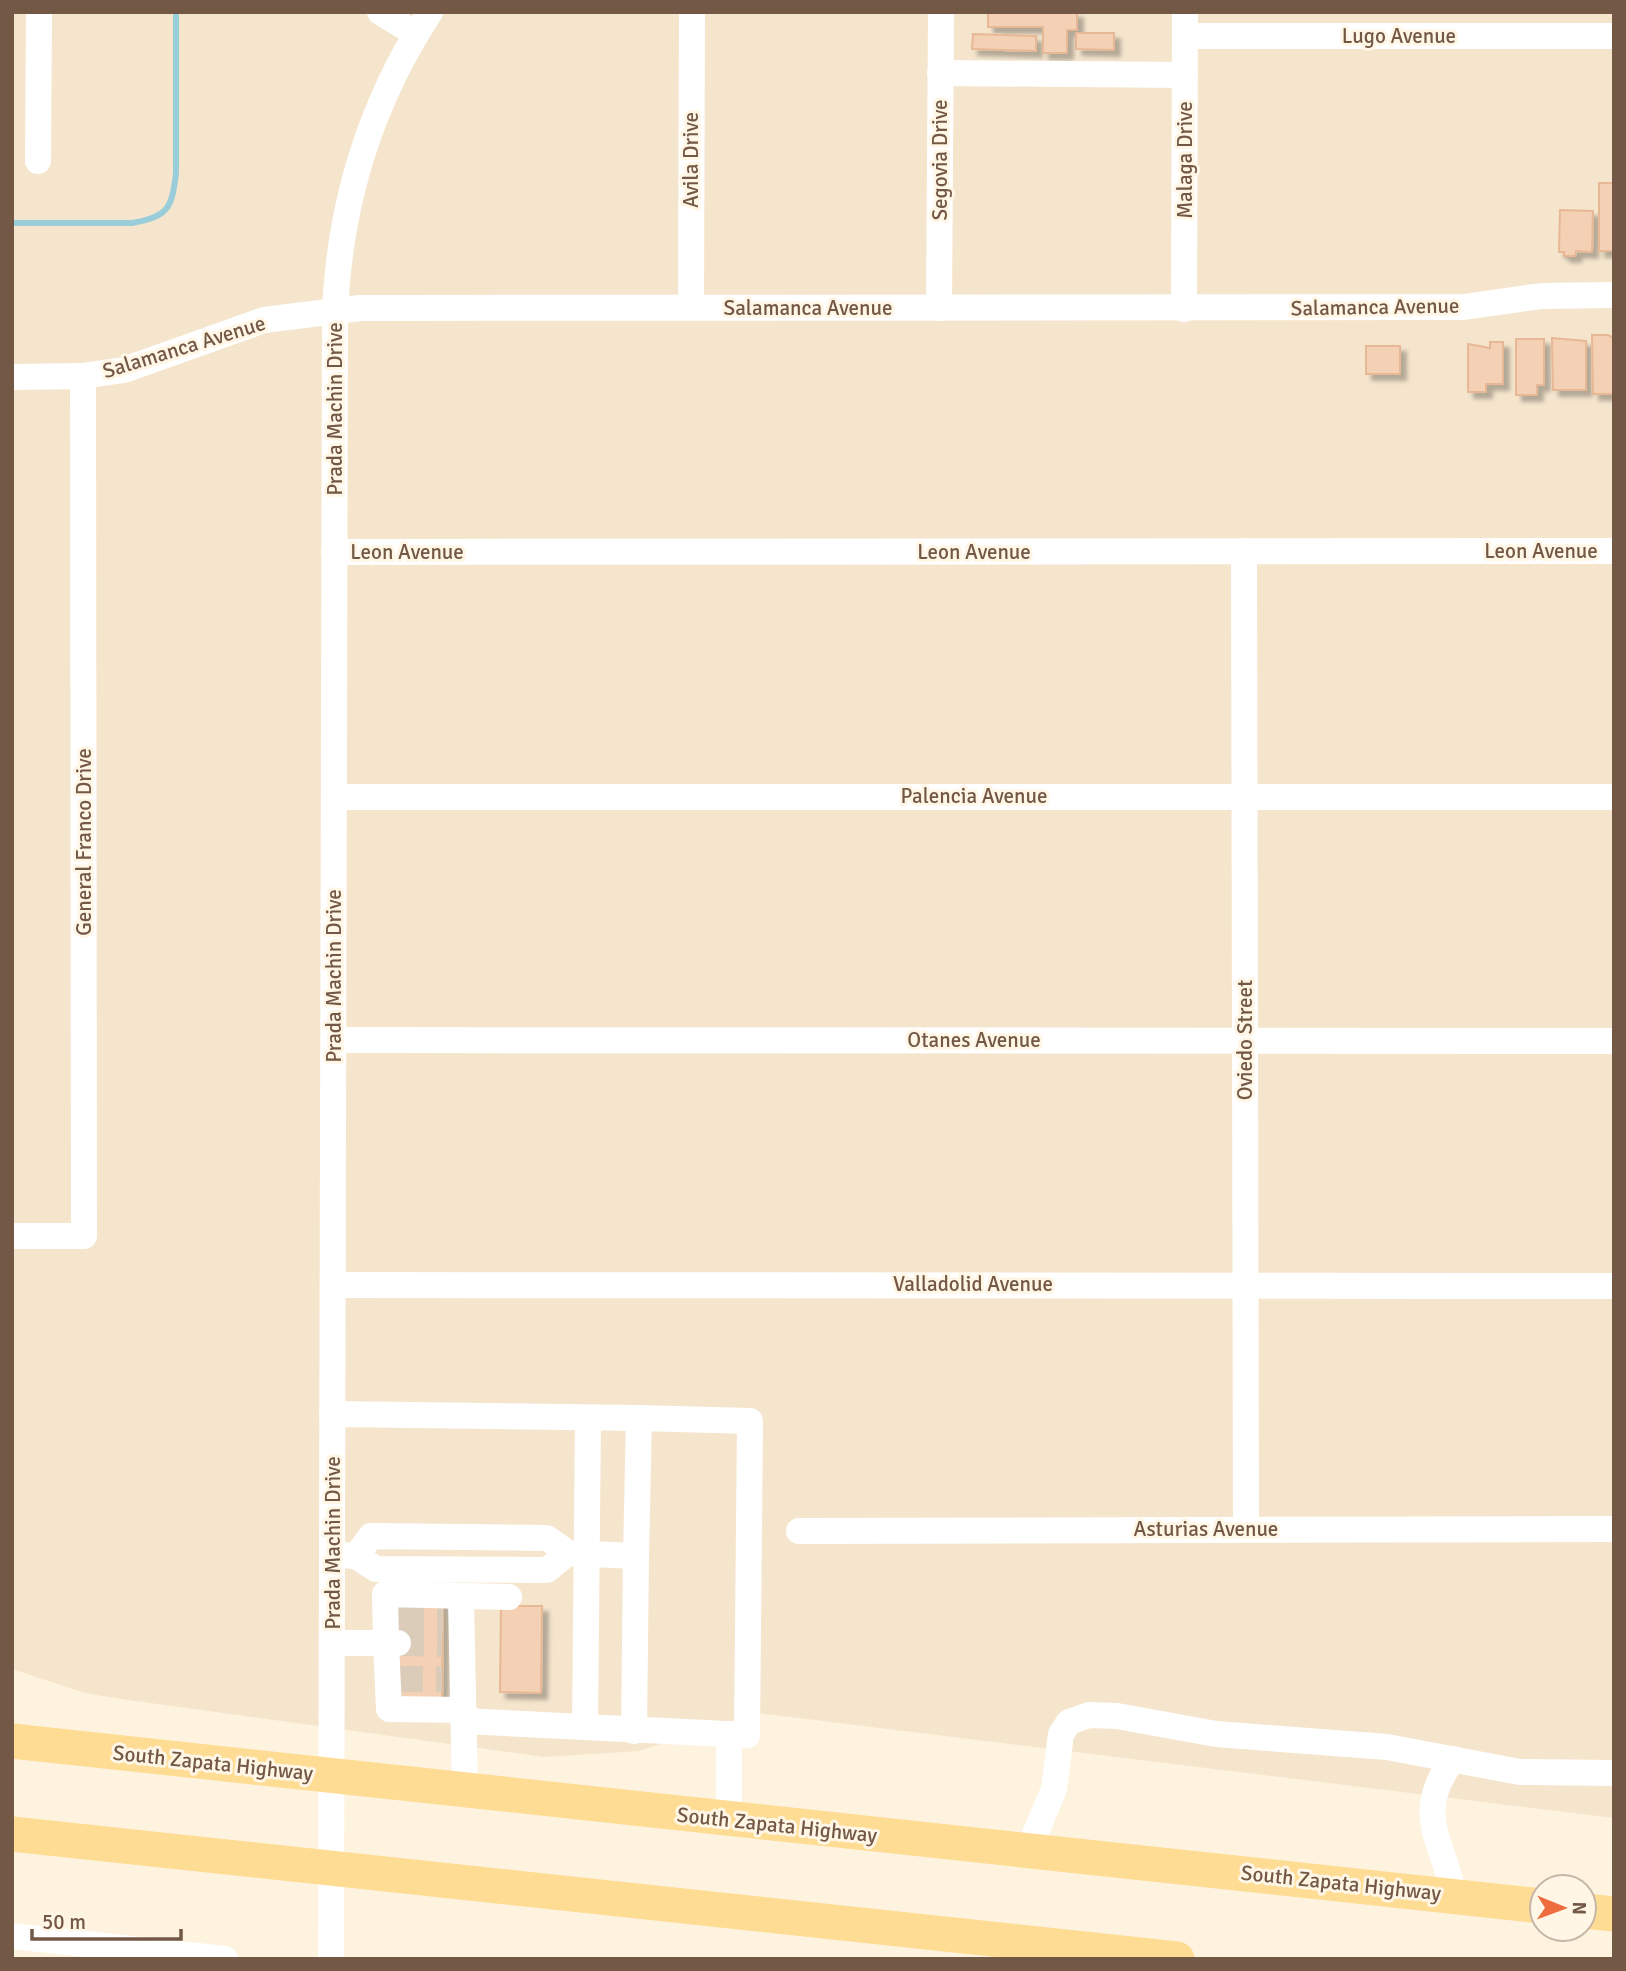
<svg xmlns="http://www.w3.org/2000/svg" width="1626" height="1971" viewBox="0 0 1626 1971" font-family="Signika,sans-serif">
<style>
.residential{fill:#f5e5cd}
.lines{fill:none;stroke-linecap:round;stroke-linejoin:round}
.stream{stroke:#99cdd9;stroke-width:6}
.building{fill:#f4d1b5;stroke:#e7b895;stroke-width:2;filter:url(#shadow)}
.minor-tunnel{stroke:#dbccb9;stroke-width:26;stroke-dasharray:26 13;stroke-linecap:butt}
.minor{stroke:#fff;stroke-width:26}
.major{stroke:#ffdc94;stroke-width:35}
.labels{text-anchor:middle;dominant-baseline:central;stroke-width:6;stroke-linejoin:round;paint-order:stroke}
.street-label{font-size:21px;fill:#745846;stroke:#fff6e6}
</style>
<defs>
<filter id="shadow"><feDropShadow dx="6" dy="6" stdDeviation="2" flood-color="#0004"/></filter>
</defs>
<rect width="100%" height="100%" fill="#fdf3df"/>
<path class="residential" d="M12 12H1614V1818L758 1713 639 1751 544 1757 121 1699 85 1693 12 1669Z"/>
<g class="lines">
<path class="stream" d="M12 223H132C168 217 172 208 176 173V12"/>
</g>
<g class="building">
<path d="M988 12H1077V30H1067V53H1043V27H988Z"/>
<path d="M1076 33H1114V50L1076 49Z"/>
<path d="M973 34 1036 36V51L972 49Z"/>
<path d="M1599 183H1614L1613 251H1599Z"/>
<path d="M1560 210 1593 211 1592 252 1576 251 1575 256H1564V252H1559Z"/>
<path d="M1592 335H1608L1614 338V394H1593Z"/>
<path d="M1552 338 1586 341V390H1553Z"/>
<path d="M1516 339H1544V385H1537V395H1516Z"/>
<path d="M1490 342H1503V384H1486V392H1468V344L1490 348Z"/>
<rect x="1366" y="346" width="34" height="28"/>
<path d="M399 1601H443L442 1699 397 1698Z"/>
<path d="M501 1606H542L541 1693 500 1692Z"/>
</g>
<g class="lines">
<g class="minor-tunnel">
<path d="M398 1620H443"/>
<path d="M398 1643 442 1644"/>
<path d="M397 1679H442"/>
</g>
<g class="minor">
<path d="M380 12 416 34"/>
<path d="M1185 36H1614"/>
<path d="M940 73 1185 75"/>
<path d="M38 161 39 12"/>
<path d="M691 307 692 12"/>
<path d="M939 308 941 12"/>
<path d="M1184 309 1185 12"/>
<path d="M12 377 83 376 124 370 264 320 360 308 1464 307 1541 296 1614 295"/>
<path d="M1244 551 1246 1528"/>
<path d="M334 552 1614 551"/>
<path d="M334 797H1614"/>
<path d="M334 1040 1614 1041"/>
<path d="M12 1236H84L83 376"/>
<path d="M333 1285 1614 1286"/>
<path d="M332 1414 639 1418 636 1556"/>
<path d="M799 1531 1614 1529"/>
<path d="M341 1555 356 1556 376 1569 547 1570 568 1553"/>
<path d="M356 1556 371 1536 547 1538 568 1553 636 1556 634 1731"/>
<path d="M461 1598 465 1791"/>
<path d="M333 1643H386L389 1709 464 1710"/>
<path d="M398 1643H386L385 1594 509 1597"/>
<path d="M464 1721 747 1735 750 1421 639 1418"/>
<path d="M585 1727 588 1418"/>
<path d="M729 1734V1820"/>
<path d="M1453 1759C1412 1815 1443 1839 1454 1896"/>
<path d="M1028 1851 1054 1789 1061 1734 1069 1722 1089 1715 1117 1716 1216 1734 1387 1747 1520 1772 1614 1773"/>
<path d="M12 1936 225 1959"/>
<path d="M331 1959 335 310C340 203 371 102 430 12"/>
</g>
<g class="major">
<path d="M12 1741 1542 1906"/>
<path d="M12 1834 1177 1959"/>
<path d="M1584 1911 1614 1914"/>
</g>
</g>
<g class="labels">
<g class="street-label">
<text x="1399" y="36">Lugo Avenue</text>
<text transform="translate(691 160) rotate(-90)">Avila Drive</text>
<text transform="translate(940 160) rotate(-90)">Segovia Drive</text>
<text transform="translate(1185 160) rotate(-90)">Malaga Drive</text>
<text transform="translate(1375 307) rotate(-1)">Salamanca Avenue</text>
<text x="808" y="308">Salamanca Avenue</text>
<text transform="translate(184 347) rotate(-17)">Salamanca Avenue</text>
<text transform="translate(335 409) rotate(-90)">Prada Machin Drive</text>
<text x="1541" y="551">Leon Avenue</text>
<text x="407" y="552">Leon Avenue</text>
<text x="974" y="552">Leon Avenue</text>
<text x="974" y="796">Palencia Avenue</text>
<text transform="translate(84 842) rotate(-90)">General Franco Drive</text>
<text transform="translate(334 976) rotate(-90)">Prada Machin Drive</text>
<text x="974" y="1040">Otanes Avenue</text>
<text transform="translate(1245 1040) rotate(-90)">Oviedo Street</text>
<text x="973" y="1284">Valladolid Avenue</text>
<text x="1206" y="1529">Asturias Avenue</text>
<text transform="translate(333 1543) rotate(-90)">Prada Machin Drive</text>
<text transform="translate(213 1763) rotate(6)">South Zapata Highway</text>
<text transform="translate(777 1825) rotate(6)">South Zapata Highway</text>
<text transform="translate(1341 1883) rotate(6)">South Zapata Highway</text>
</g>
</g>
<rect width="1626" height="1971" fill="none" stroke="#745846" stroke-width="28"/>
<g transform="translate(1563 1908) rotate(91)"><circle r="33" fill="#fff6e6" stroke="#c7b7a6" stroke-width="2"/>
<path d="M0-5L12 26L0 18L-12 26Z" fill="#ee6c3e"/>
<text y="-10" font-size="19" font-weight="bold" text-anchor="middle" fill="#745846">N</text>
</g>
<path d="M32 1929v10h149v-10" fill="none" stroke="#745846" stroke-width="3.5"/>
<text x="42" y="1929" font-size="21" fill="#745846" stroke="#fff6e6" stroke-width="5" paint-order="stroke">50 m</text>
</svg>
